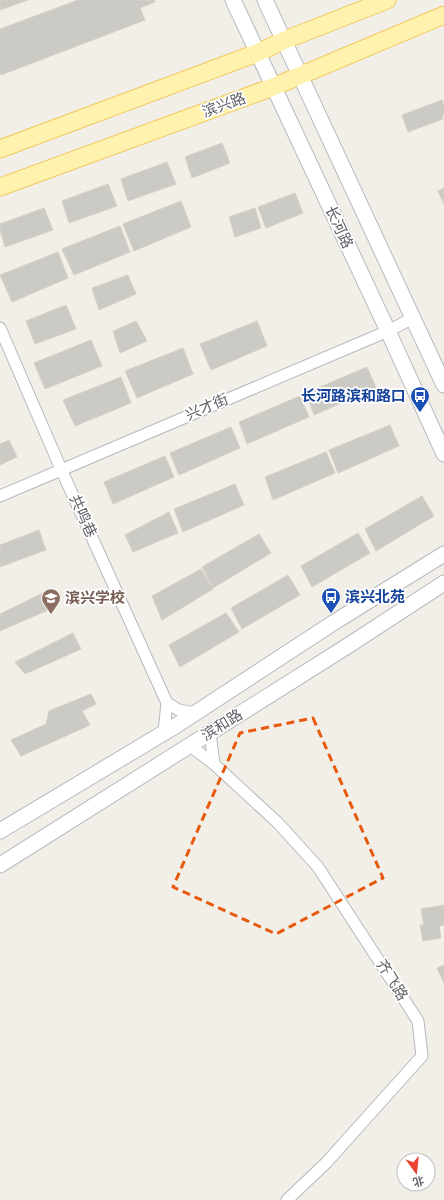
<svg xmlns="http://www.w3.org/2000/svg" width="444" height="1200" viewBox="0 0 444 1200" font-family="Karla,'Noto Sans SC',sans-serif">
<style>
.building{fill:#cccac5;stroke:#d6d1c6}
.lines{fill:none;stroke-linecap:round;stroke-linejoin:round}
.minor-casing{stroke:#b5b8bc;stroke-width:13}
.secondary-casing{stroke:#b6babf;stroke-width:17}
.primary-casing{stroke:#f2c960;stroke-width:19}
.minor{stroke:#fff;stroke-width:11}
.secondary{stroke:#fff;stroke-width:15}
.primary{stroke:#fff2af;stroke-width:17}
.marked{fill:none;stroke:#e8590c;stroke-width:3;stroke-dasharray:8 5;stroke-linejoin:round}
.labels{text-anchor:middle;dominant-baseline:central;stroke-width:3.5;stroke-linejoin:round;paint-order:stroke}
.street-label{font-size:15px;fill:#5f6368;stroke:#fff}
.transit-label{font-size:15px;font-weight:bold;fill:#164399;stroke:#fff;text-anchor:end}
.education-label{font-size:15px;font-weight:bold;fill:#785e54;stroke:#fff;text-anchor:start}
</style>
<rect width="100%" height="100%" fill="#f1efe8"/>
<g class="building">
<path d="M0 0H28L0 10Z"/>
<path d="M78 0H154L155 2 140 8 145 20 1 75 0 72V29Z"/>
<path d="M442 100 444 106V114L442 115 443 119 408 132 402 115Z"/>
<path d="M222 143 230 163 192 178 185 157Z"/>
<path d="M167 162 176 184 128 201 121 179Z"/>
<path d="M108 184 117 206 69 223 62 201Z"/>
<path d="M444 188V204L438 191Z"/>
<path d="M295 193 303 213 266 228 258 207Z"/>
<path d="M181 201 191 227 134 251 123 224Z"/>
<path d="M44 208 53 230 5 247 0 230V224Z"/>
<path d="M255 208 261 228 235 237 229 217Z"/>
<path d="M120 226 130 252 74 275 62 249Z"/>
<path d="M58 252 68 278 12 302 0 275Z"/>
<path d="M128 275 136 294 99 310 92 288Z"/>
<path d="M66 305 76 329 35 344 26 321Z"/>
<path d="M136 321 147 341 120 353 113 331Z"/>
<path d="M257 321 267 346 211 370 200 344Z"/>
<path d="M91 340 102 366 45 389 34 363Z"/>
<path d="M183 348 193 374 137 398 125 371Z"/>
<path d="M367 367 376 388 314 415 306 393Z"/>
<path d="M121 377 131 403 75 426 63 400Z"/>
<path d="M300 396 309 417 247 444 239 422Z"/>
<path d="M390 425 399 446 338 473 329 450Z"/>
<path d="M231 427 240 448 179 475 170 453Z"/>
<path d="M9 440 17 457 0 465V444Z"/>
<path d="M326 452 335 473 273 500 265 477Z"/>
<path d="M165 456 174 477 113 504 104 482Z"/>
<path d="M235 484 244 505 183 532 174 509Z"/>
<path d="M422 496 434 516 376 551 365 529Z"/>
<path d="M169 512 178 533 133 552 125 535Z"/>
<path d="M39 530 46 550 0 567V545Z"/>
<path d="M358 533 370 553 312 587 301 566Z"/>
<path d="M259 534 271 553 213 588 202 567Z"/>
<path d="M201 569 213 589 162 620 152 596Z"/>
<path d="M288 575 300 595 242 629 231 608Z"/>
<path d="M47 591 55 607 0 631V614Z"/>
<path d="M226 613 239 632 180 667 169 645Z"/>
<path d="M73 633 81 649 25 674 15 662Z"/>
<path d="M91 694 96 704 82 711 90 725 21 756 11 740 46 724 49 711Z"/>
<path d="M444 905V925L439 926 441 938 423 941 420 925H424L421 909Z"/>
<path d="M444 965V983L437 968Z"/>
</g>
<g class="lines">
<g class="minor-casing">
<g id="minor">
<path d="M0 328 61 469 167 703 164 732"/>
<path d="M0 496 388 331 413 318"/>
<path d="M167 703 179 710 194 713"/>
<path d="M210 733 214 764"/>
<path d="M189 745 214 764 278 823 318 867 418 1021 422 1056 326 1163 287 1200"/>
</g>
</g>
<g class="secondary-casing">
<g id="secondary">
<path d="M233 0 388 331 444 454"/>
<path d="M265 0 444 385"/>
<path d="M0 831 177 725 333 623 444 554"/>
<path d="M0 865 346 647 444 583"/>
</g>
</g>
<g class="primary-casing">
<g id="primary">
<path d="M0 149 257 53 285 40 387 0"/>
<path d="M0 187 273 87 444 15"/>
</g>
</g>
<use href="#minor" class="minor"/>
<use href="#secondary" class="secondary"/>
<use href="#primary" class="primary"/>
</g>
<path class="marked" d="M313 718 383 878 276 934 173 887 240 733Z"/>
<defs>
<g id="bus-pin" transform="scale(1)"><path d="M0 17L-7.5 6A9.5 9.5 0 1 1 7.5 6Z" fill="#1a4fb4" stroke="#fff"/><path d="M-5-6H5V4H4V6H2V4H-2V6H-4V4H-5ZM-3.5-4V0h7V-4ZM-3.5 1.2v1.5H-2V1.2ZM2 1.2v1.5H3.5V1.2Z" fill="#fff"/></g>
<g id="school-pin" transform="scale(1)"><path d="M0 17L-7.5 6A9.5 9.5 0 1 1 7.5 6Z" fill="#8d6e63" stroke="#fff"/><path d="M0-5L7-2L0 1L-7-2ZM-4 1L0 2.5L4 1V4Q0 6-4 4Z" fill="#fff"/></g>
</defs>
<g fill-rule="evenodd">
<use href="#bus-pin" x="420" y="396"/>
<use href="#bus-pin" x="331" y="597"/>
<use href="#school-pin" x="51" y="598"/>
</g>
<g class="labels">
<g class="street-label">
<text transform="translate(224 105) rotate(-20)">滨兴路</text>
<text transform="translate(339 227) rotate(65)">长河路</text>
<text transform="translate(207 407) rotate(-23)">兴才街</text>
<text transform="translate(83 516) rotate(66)">共鸣巷</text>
<text transform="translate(222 725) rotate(-32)">滨和路</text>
<text transform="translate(392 980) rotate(58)">齐飞路</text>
</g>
<g class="transit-label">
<text x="406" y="396">长河路滨和路口</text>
<text x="345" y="597" text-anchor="start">滨兴北苑</text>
</g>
<g class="education-label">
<text x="65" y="598">滨兴学校</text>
</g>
</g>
<g transform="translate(416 1172) rotate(165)"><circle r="19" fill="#ffffff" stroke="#bfc1c3"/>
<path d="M0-3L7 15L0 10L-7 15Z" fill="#ea4335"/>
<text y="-6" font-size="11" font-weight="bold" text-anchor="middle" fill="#5f6368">北</text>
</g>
</svg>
